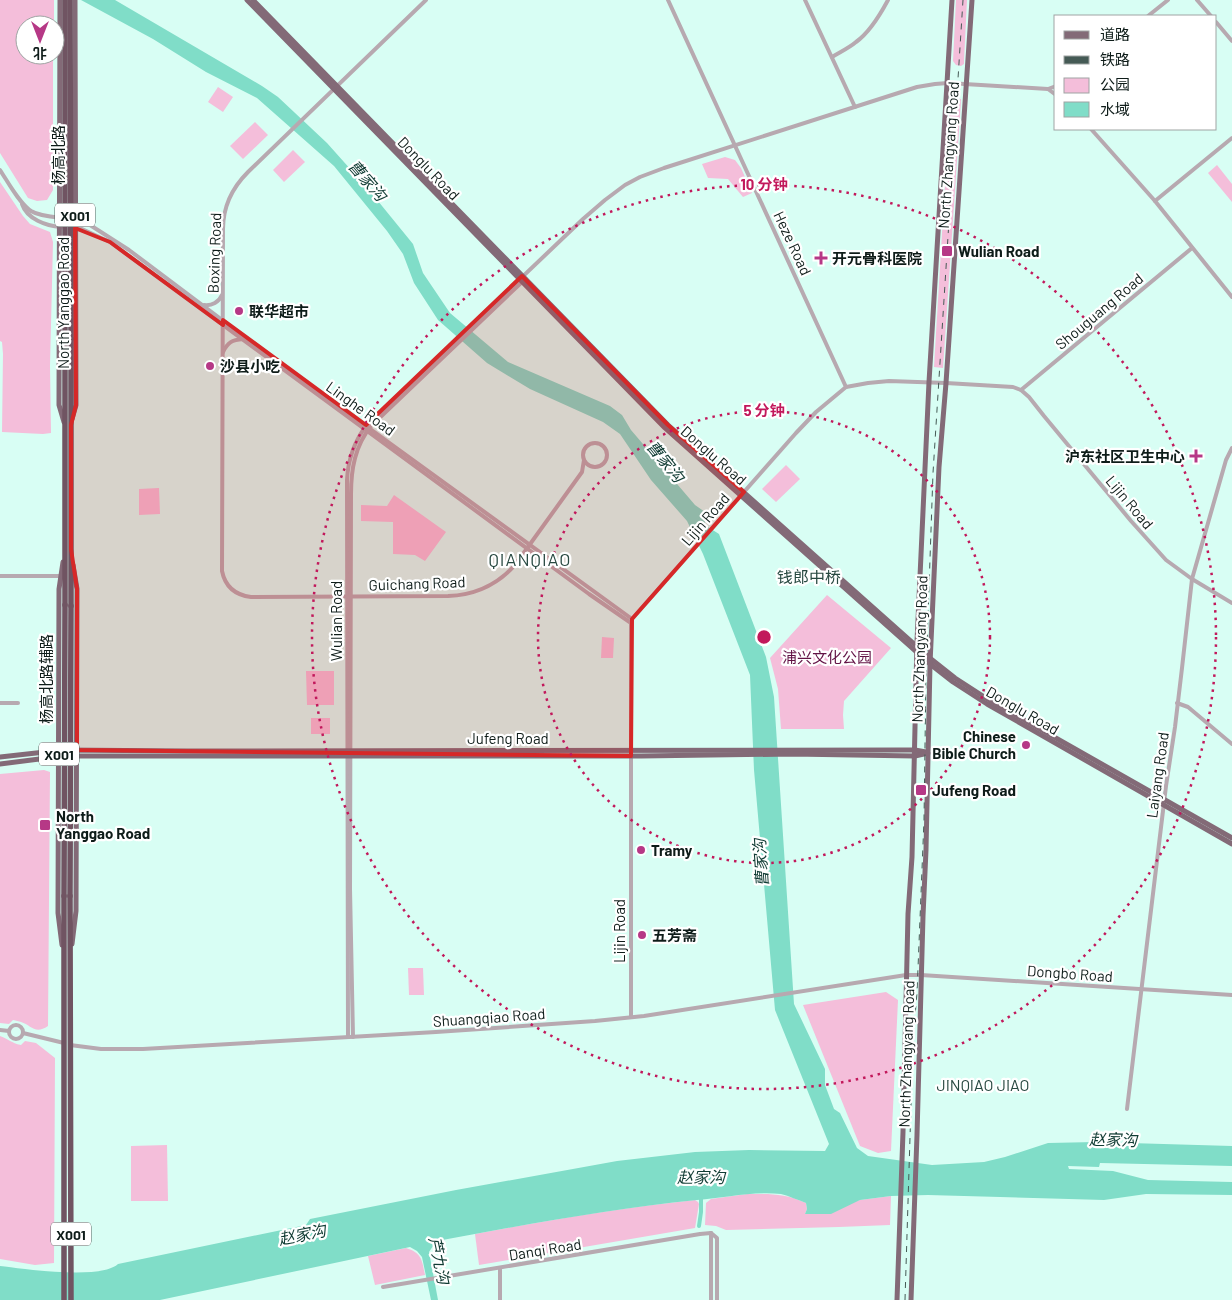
<svg xmlns="http://www.w3.org/2000/svg" width="1232" height="1300" viewBox="0 0 1232 1300" font-family="Barlow,'Noto Sans SC',sans-serif">
<style>
.green{fill:#f4beda}
.water{fill:#80ddc8}
.lines{fill:none;stroke-linecap:round;stroke-linejoin:round}
.canal{stroke:#80ddc8;stroke-width:4}
.minor{stroke:#b7a9b0;stroke-width:4}
.major{stroke:#836a77;stroke-width:5}
.highway{stroke:#705462;stroke-width:5.5}
.rail{stroke:#455a55;stroke-width:1;stroke-dasharray:6 6;stroke-linecap:butt}
.highway-bridge{stroke:#705462;stroke-width:5.5}
.marked{fill:#d62828;fill-opacity:0.2;stroke:#d62828;stroke-width:4;stroke-linejoin:round}
.ring{fill:none;stroke:#c2185b;stroke-width:2.5;stroke-dasharray:2.5 5}
.poi-dot{fill:#b63886;stroke:#fff;stroke-width:2}
.labels{text-anchor:middle;dominant-baseline:central;stroke-width:4.5;stroke-linejoin:round;paint-order:stroke}
.shield{fill:#fff;stroke:#56605e;stroke-width:1}
.shield-label{font-size:14px;font-weight:bold;fill:#0e1c19}
.street-label{font-size:15px;fill:#0e1c19;stroke:#fff}
.poi-label{font-size:15px;font-weight:bold;fill:#0e1c19;stroke:#fff;text-anchor:start}
.park-label{font-size:15px;fill:#621245;stroke:#fff}
.water-label{font-size:16px;font-style:italic;fill:#113c34;stroke:#fff}
.neighbourhood-label{font-size:16px;fill:#284941;stroke:#fff}
.quarter-label{font-size:18px;letter-spacing:1px;fill:#284941;stroke:#fff}
.centre{fill:#c2185b;stroke:#fff;stroke-width:2.5}
.ring-label{font-size:15px;text-anchor:middle;font-weight:bold;fill:#c2185b;stroke:#fff;stroke-width:4.5;stroke-linejoin:round;paint-order:stroke}
</style>
<rect width="100%" height="100%" fill="#d8fef4"/>
<g class="green">
<path d="M0 0H54V25H25V55H53V190L47 200 37 201 28 198 0 153Z"/>
<path d="M956 0H967L964 61V64L961 66 956 65 953 61Z"/>
<path d="M218 87 233 97 223 112 208 102Z"/>
<path d="M952 98 961 99V101L943 368 934 367 950 100Z"/>
<path d="M255 122 268 135 243 159 230 146Z"/>
<path d="M293 150 305 162 284 182 273 170Z"/>
<path d="M725 157 735 160 741 168 752 193 743 197 728 179 708 178 702 164Z"/>
<path d="M1217 165 1232 184V202L1208 173Z"/>
<path d="M0 182 23 216 30 224 50 232 53 242 50 366 51 433 43 434 2 432 3 354 2 342 0 341Z"/>
<path d="M786 465 800 479 776 502 762 489Z"/>
<path d="M159 488 160 514 139 515V489Z"/>
<path d="M394 495 446 532 425 561 415 555 393 554V522L361 521V505L387 506Z"/>
<path d="M827 595 891 648 844 701 843 715 844 729H781L778 689 770 658Z"/>
<path d="M602 637 614 638 613 658H601Z"/>
<path d="M306 671H334V705H307Z"/>
<rect x="311" y="718" width="19" height="16"/>
<path d="M44 770 50 772 48 1026C35 1035 31 1025 21 1022 19 1021 16 1021 13 1020L9 1024 0 1023V774Z"/>
<path d="M408 968H423L424 995H409Z"/>
<path d="M886 992 898 1000 891 1151 878 1153 860 1146 803 1005Z"/>
<path d="M0 1036C9 1039 11 1043 21 1045L25 1041 36 1043 55 1058 54 1263 35 1265 0 1259Z"/>
<path d="M167 1145 168 1201H131V1146Z"/>
<path d="M747 1194C771 1194 784 1193 806 1203L807 1209 805 1214 860 1200 891 1196 890 1225 839 1227 726 1230 716 1226 705 1225 706 1203 711 1199Z"/>
<path d="M695 1200 698 1202 699 1204 695 1228 479 1265 475 1234C548 1220 621 1208 695 1200Z"/>
<path d="M406 1248C422 1253 422 1260 425 1275L375 1285 368 1256Z"/>
</g>
<path class="water" d="M81 0H115L262 86 278 97 327 143 369 190 413 244 423 273 450 313 508 362 610 406 622 415 631 430 695 505 705 512V525L719 534 766 657 774 697 794 1004 825 1069V1085L834 1109 840 1113 857 1148 868 1156 932 1165 984 1162 1005 1157 1048 1143 1095 1142 1232 1146V1166L1100 1163 1099 1167 1068 1166 1069 1169 1113 1171 1148 1180 1232 1182V1195L1146 1194 1104 1200 928 1195 891 1196 860 1200 831 1214H805L807 1209 806 1203C798 1200 789 1196 781 1194 754 1191 724 1198 697 1200 609 1209 523 1225 437 1241L433 1246 429 1252 438 1300H431L422 1257 417 1251 410 1247 160 1300H0V1266C24 1269 101 1280 118 1264L306 1225 310 1219 456 1190 617 1161 695 1152 749 1150 825 1151 829 1144 775 1010 754 770 750 675 703 554 687 521 651 480 620 434 603 422 530 389 487 363 438 320 414 283 403 254 387 231 334 166 257 98 206 72 153 39Z"/>
<g class="lines">
<path class="canal" d="M699 1226 701 1212V1196"/>
<g class="minor">
<path d="M426 0 248 172C232 188 223 207 223 229L222 571C225 586 235 595 251 597L448 596C475 595 497 585 515 565L582 472 584 460"/>
<path d="M668 0 846 387"/>
<path d="M805 0 855 107"/>
<path d="M1197 0 1211 16"/>
<path d="M1148 16 1168 0"/>
<path d="M1216 22 1232 41"/>
<path d="M832 57C840 52 849 48 856 42 870 32 880 15 888 0"/>
<path d="M1048 89 1056 86"/>
<path d="M1091 129 1155 201 1232 297"/>
<path d="M0 170C8 182 19 203 31 211 39 216 52 217 62 218"/>
<path d="M1155 201 1232 138"/>
<path d="M22 204C27 219 46 226 61 227"/>
<path d="M74 219 90 225 129 250 282 365 632 619"/>
<path d="M75 228 82 229 110 242 589 594 631 623"/>
<path d="M204 305C212 306 219 302 222 295"/>
<path d="M223 352C228 342 232 340 243 339"/>
<path d="M1021 390 1192 248"/>
<circle cx="595" cy="455" r="12"/>
<path d="M0 576H61"/>
<path d="M0 703H18"/>
<path d="M1177 703 1188 707 1232 744"/>
<path d="M631 1017V623L632 619 796 433 816 412 846 387 868 383 889 381 946 383 1013 387 1021 390 1029 397 1044 416 1131 521 1166 560 1192 579 1232 603"/>
<circle cx="16" cy="1032" r="7"/>
<path d="M0 1030 9 1031"/>
<path d="M23 1033 64 1043"/>
<path d="M348 1037 347 480C348 460 354 442 366 426L583 219 605 200 625 185 640 177 664 168 917 87 935 84 948 83 1048 89 1056 95"/>
<path d="M353 1037 350 889 351 494C351 469 355 446 371 426L522 282V279"/>
<path d="M70 1045 101 1049H143L436 1032 595 1021 644 1016 906 975H921L1232 995"/>
<path d="M1127 1109 1166 786 1175 727 1182 668 1192 579 1226 460 1232 448"/>
<path d="M711 1233 717 1238V1300"/>
<path d="M711 1233V1300"/>
<path d="M383 1287 700 1234 711 1233"/>
<path d="M500 1300V1268"/>
</g>
<g class="major">
<path d="M60 0 59 405 64 422"/>
<path d="M247 0 665 428 930 664 953 682 987 704 1232 844"/>
<path d="M253 0 668 425 931 659 955 678 989 700 1232 838"/>
<path d="M72 419 76 405 75 0"/>
<path d="M0 757 63 750 187 751 902 750H915L926 752"/>
<path d="M0 764 63 756H641L792 754 915 756 928 753"/>
<path d="M72 944 76 911 77 589 73 565"/>
<path d="M62 945 58 913 59 589 63 562"/>
<path d="M897 1300 903 1132 908 914 912 857 917 641 929 382 952 0"/>
<path d="M911 1300 917 1135 923 916 926 850 930 664 939 467 946 383 972 0"/>
</g>
<g class="highway">
<path d="M65 339V605"/>
<path d="M71 606V339"/>
<path d="M64 896V1300"/>
<path d="M70 896 71 1300"/>
</g>
<path class="rail" d="M905 1300 913 1040 917 993 924 820 926 674 933 473 963 0"/>
<g class="highway-bridge">
<path d="M70 0 71 339"/>
<path d="M65 339V0"/>
<path d="M64 896 65 605"/>
<path d="M70 896 71 606"/>
</g>
</g>
<path class="marked" d="M75 228 110 242 223 325V320L366 425 522 276 668 425 744 492 632 619 631 756 77 750V589L71 549V425L76 405Z"/>
<g class="ring">
<circle cx="764" cy="637" r="226"/>
<circle cx="764" cy="637" r="452"/>
</g>
<g class="poi-dot">
<rect x="941" y="245" width="12" height="12" rx="2.5"/>
<path d="M818.5 250.5h5v5h5v5h-5v5h-5v-5h-5v-5h5z"/>
<circle cx="239" cy="311" r="5"/>
<circle cx="210" cy="366" r="5"/>
<path d="M1193.5 448.5h5v5h5v5h-5v5h-5v-5h-5v-5h5z"/>
<circle cx="1026" cy="745" r="5"/>
<rect x="915" y="784" width="12" height="12" rx="2.5"/>
<rect x="39" y="819" width="12" height="12" rx="2.5"/>
<circle cx="641" cy="850" r="5"/>
<circle cx="642" cy="935" r="5"/>
</g>
<g class="labels">
<g class="shield">
<rect x="55" y="203.5" width="40" height="23" rx="4"/>
<rect x="39" y="742.5" width="40" height="23" rx="4"/>
<rect x="51" y="1222.5" width="40" height="23" rx="4"/>
</g>
<g class="shield-label">
<text x="75" y="215">X001</text>
<text x="59" y="754">X001</text>
<text x="71" y="1234">X001</text>
</g>
<g class="street-label">
<text transform="translate(58 155) rotate(-90)">杨高北路</text>
<text transform="translate(948 155) rotate(-86)">North Zhangyang Road</text>
<text transform="translate(429 168) rotate(46)">Donglu Road</text>
<text transform="translate(793 243) rotate(65)">Heze Road</text>
<text transform="translate(214 253) rotate(-88)">Boxing Road</text>
<text transform="translate(63 303) rotate(-90)">North Yanggao Road</text>
<text transform="translate(1099 311) rotate(-40)">Shouguang Road</text>
<text transform="translate(361 408) rotate(36)">Linghe Road</text>
<text transform="translate(714 455) rotate(41)">Donglu Road</text>
<text transform="translate(1130 502) rotate(50)">Lijin Road</text>
<text transform="translate(705 519) rotate(-49)">Lijin Road</text>
<text transform="translate(417 583) rotate(-2)">Guichang Road</text>
<text transform="translate(336 621) rotate(-90)">Wulian Road</text>
<text transform="translate(919 649) rotate(-88)">North Zhangyang Road</text>
<text transform="translate(46 679) rotate(-90)">杨高北路辅路</text>
<text transform="translate(1023 710) rotate(30)">Donglu Road</text>
<text x="508" y="738">Jufeng Road</text>
<text transform="translate(1157 775) rotate(-82)">Laiyang Road</text>
<text transform="translate(619 931) rotate(-90)">Lijin Road</text>
<text transform="translate(1070 973) rotate(4)">Dongbo Road</text>
<text transform="translate(489 1017) rotate(-4)">Shuangqiao Road</text>
<text transform="translate(906 1054) rotate(-88)">North Zhangyang Road</text>
<text transform="translate(545 1249) rotate(-9)">Danqi Road</text>
</g>
<g class="poi-label">
<text x="958" y="251">Wulian Road</text>
<text x="832" y="258">开元骨科医院</text>
<text x="249" y="311">联华超市</text>
<text x="220" y="366">沙县小吃</text>
<text x="1185" y="456" text-anchor="end">沪东社区卫生中心</text>
<text x="1016" y="736" text-anchor="end">Chinese<tspan x="1016" dy="17">Bible Church</tspan></text>
<text x="932" y="790">Jufeng Road</text>
<text x="56" y="816">North<tspan x="56" dy="17">Yanggao Road</tspan></text>
<text x="651" y="850">Tramy</text>
<text x="652" y="935">五芳斋</text>
</g>
<g class="park-label">
<text x="827" y="657">浦兴文化公园</text>
</g>
<g class="water-label">
<text transform="translate(368 180) rotate(49)">曹家沟</text>
<text transform="translate(666 461) rotate(51)">曹家沟</text>
<text transform="translate(760 863) rotate(-94)">曹家沟</text>
<text transform="translate(1113 1139) rotate(1)">赵家沟</text>
<text x="701" y="1176">赵家沟</text>
<text transform="translate(302 1234) rotate(-11)">赵家沟</text>
<text transform="translate(440 1260) rotate(78)">芦九沟</text>
</g>
<g class="neighbourhood-label">
<text x="809" y="576">钱郎中桥</text>
<text x="983" y="1084">JINQIAO JIAO</text>
</g>
<g class="quarter-label">
<text x="530" y="559">QIANQIAO</text>
</g>
</g>
<circle cx="764" cy="637" r="8" class="centre"/>
<g class="ring-label">
<text x="764" y="190">10 分钟</text>
<text x="764" y="416">5 分钟</text>
</g>
<rect x="1054" y="15" width="162" height="115" fill="#ffffff" stroke="#9fa4a3"/>
<rect x="1064" y="31" width="25" height="8" fill="#836a77" stroke="#9fa4a3"/>
<text x="1100" y="40" font-size="15" fill="#0e1c19">道路</text>
<rect x="1064" y="56" width="25" height="8" fill="#455a55" stroke="#9fa4a3"/>
<text x="1100" y="65" font-size="15" fill="#0e1c19">铁路</text>
<rect x="1064" y="78" width="25" height="15" fill="#f4beda" stroke="#9fa4a3"/>
<text x="1100" y="90" font-size="15" fill="#0e1c19">公园</text>
<rect x="1064" y="102" width="25" height="15" fill="#80ddc8" stroke="#9fa4a3"/>
<text x="1100" y="115" font-size="15" fill="#0e1c19">水域</text>
<g transform="translate(40 40) rotate(180)"><circle r="24" fill="#ffffff" stroke="#9fa4a3"/>
<path d="M0-4L9 19L0 12L-9 19Z" fill="#b63886"/>
<text y="-8" font-size="14" font-weight="bold" text-anchor="middle" fill="#0e1c19">北</text>
</g>
</svg>
